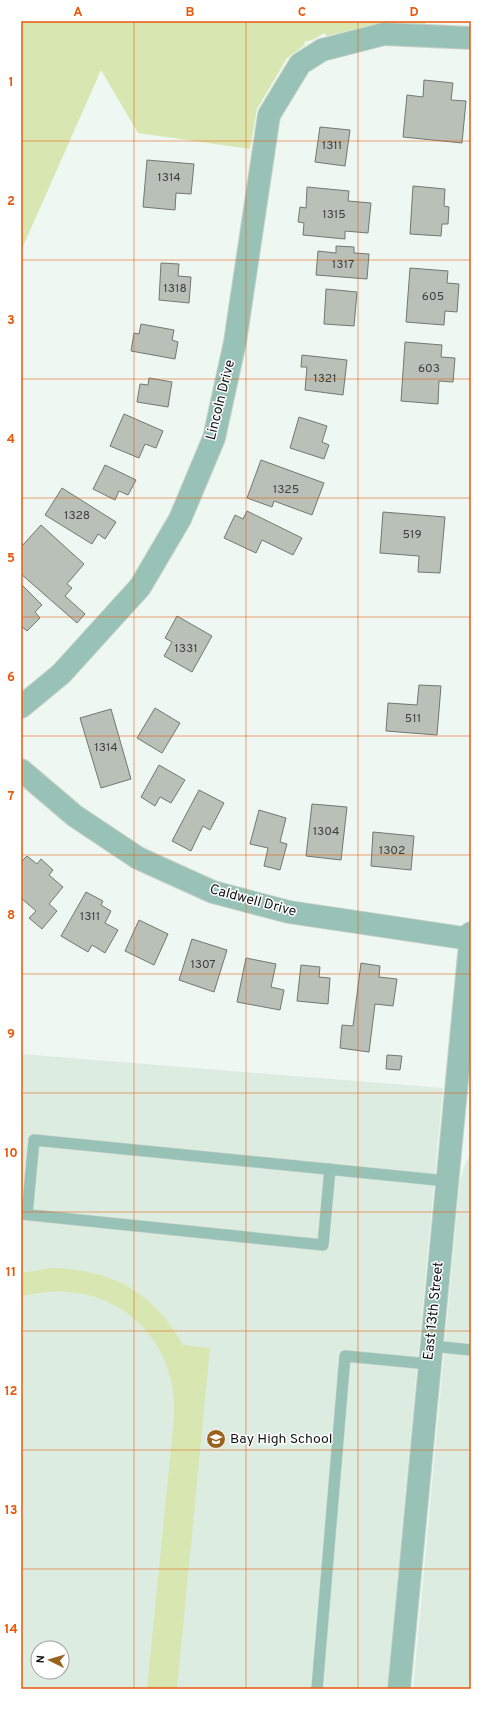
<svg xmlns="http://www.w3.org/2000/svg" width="492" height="1710" viewBox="0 0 492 1710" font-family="Overpass,sans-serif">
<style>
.built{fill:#dcece1;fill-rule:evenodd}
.green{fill:#d8e7b1}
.building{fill:#b9c0b8;stroke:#727871}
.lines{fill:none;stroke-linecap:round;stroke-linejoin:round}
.lane-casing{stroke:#cbd3cd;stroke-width:12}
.street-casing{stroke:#cbd3cd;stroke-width:24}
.lane{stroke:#99c2b6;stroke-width:11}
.street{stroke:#99c2b6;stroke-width:22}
.grid{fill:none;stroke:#e8590c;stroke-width:1;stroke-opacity:0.55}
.labels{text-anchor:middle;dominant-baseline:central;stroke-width:3;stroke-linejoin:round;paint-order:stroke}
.number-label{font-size:12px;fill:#3c403c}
.street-label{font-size:14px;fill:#121513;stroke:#fff}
.poi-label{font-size:14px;fill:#121513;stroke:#fff;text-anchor:start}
.neatline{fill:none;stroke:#e8590c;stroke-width:1.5}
.grid-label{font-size:13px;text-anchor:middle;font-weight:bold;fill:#e8590c}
</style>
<rect width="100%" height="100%" fill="#eef7f1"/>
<g class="built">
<path d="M21 1054 443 1088 387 1689H21ZM38 1648H62V1672H38Z"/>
<path d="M471 1154V1689H413L460 1180 466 1162Z"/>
</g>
<g class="green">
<path d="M21 21H425V24L380 23 327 36 324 33 315 39 304 42 305 45 287 58 257 109 250 149 138 133 101 70 21 251Z"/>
<path d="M51 1268C111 1269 154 1292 183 1345L210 1348 177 1689H147L174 1418C174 1406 174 1393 171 1381 156 1312 87 1277 21 1297V1273Z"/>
</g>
<g class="building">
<path d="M424 80 453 83 451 100 466 101 462 143 403 137 407 95 423 97Z"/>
<path d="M320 127 350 130 345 166 315 162Z"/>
<path d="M147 160 194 164 191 194 176 193 175 210 143 207Z"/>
<path d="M413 186 445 189 444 206 449 207 448 224H442L441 236 410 234Z"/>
<path d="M307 187 349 191 348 201 371 203 368 233 345 231V239L303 235 304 223 298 222 300 207 306 208Z"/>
<path d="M336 246 354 247V253L369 254 367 279 316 275 318 251 336 253Z"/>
<path d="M161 263 179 264 178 276 191 277 189 303 159 300Z"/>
<path d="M410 268 448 271 447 283 459 284 457 312 445 311 444 325 406 322Z"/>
<path d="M326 289 357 292 354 326 324 324Z"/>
<path d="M141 324 174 330 172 340 178 342 175 359 131 351 134 333 139 334Z"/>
<path d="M405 342 442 345 441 357 455 358 453 382 439 381 438 404 401 401Z"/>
<path d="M302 355 347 360 343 395 305 390 307 367H301Z"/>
<path d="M149 378 172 382 168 407 137 402 140 384 148 385Z"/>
<path d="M124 414 163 431 156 448 145 444 139 458 110 446Z"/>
<path d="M299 417 327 426 322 442 329 445 324 459 290 448Z"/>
<path d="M261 460 324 483 312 515 274 501 272 507 247 498Z"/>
<path d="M105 465 136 480 128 495 119 491 115 500 93 489Z"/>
<path d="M62 488 116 522 105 539 98 534 92 544 45 515Z"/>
<path d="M247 511 302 538 293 555 262 540 256 553 224 538 235 515 243 519Z"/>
<path d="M383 512 445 517 440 573 418 572 419 556 380 553Z"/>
<path d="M41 525 84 564 67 584 72 588 65 596 85 614 77 623 21 574V547Z"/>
<path d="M23 586 42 605 35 612 40 618 27 631 21 626V588Z"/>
<path d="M177 616 212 636 192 672 164 656 172 642 165 638Z"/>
<path d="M419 685 441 686 437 735 386 731 388 703 417 705Z"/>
<path d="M155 708 180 723 162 753 137 738Z"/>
<path d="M111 709 131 779 101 788 80 718Z"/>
<path d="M159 765 185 780 171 803 160 797 155 806 141 797Z"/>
<path d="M199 790 224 803 210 830 203 826 191 851 172 841Z"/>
<path d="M312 804 347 807 341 860 306 856Z"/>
<path d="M259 810 286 818 280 842 287 844 280 870 264 866 268 848 250 844Z"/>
<path d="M373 832 414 836 411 870 371 866Z"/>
<path d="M27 856 37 864 41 859 53 870 49 875 63 887 49 904 57 911 42 929 29 918 36 911 21 898V862Z"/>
<path d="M86 892 103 901 101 905 111 911 105 923 118 930 105 953 92 945 88 952 61 936Z"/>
<path d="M139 920 168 934 154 965 125 951Z"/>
<path d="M192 939 227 950 214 992 179 980Z"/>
<path d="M246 958 276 964 271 987 284 990 280 1010 237 1002Z"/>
<path d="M361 963 380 966 379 977 397 979 393 1006 375 1004 369 1052 340 1048 342 1025 353 1026Z"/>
<path d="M301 965 320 967 319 977 330 978 328 1004 297 1001Z"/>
<path d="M387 1055 402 1056 400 1070 386 1069Z"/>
</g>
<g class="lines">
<g class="lane-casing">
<g id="lane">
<path d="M21 1214 323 1245 330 1169"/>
<path d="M27 1214 34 1140 447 1181"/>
<path d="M432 1346 471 1350"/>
<path d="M317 1689 345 1356 429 1364"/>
</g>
</g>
<g class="street-casing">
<g id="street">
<path d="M21 707 61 674 140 587 180 519 214 438 235 342 269 115 300 64 322 50 384 34 471 38"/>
<path d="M21 770 75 816 138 858 213 892 289 912 470 939"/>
<path d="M399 1689 471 933"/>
</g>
</g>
<use href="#lane" class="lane"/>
<use href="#street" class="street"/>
</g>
<path class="grid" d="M134 21V1689M246 21V1689M358 21V1689M21 141H471M21 260H471M21 379H471M21 498H471M21 617H471M21 736H471M21 855H471M21 974H471M21 1093H471M21 1212H471M21 1331H471M21 1450H471M21 1569H471"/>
<defs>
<g id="school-disc" transform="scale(1)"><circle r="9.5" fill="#9a621d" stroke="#fff"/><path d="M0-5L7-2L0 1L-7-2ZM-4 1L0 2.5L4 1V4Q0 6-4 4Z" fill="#fff"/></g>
</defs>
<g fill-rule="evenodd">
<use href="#school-disc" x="216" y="1439"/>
</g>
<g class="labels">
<g class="number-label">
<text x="332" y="146">1311</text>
<text x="169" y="178">1314</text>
<text x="334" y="215">1315</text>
<text x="343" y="265">1317</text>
<text x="175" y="289">1318</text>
<text x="433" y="297">605</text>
<text x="429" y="369">603</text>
<text x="325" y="379">1321</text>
<text x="286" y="490">1325</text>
<text x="77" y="516">1328</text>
<text x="412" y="535">519</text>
<text x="186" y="649">1331</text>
<text x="413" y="719">511</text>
<text x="106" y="748">1314</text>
<text x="326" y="832">1304</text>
<text x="392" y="851">1302</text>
<text x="90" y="917">1311</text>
<text x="203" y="965">1307</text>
</g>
<g class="street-label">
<text transform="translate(221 400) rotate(-76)">Lincoln Drive</text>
<text transform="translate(253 901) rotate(15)">Caldwell Drive</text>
<text transform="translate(434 1311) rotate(-84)">East 13th Street</text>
</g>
<g class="poi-label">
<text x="230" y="1439">Bay High School</text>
</g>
</g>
<rect width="492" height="1710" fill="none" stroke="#ffffff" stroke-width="44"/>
<g transform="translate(50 1660) rotate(275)"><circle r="19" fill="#ffffff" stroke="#a0a1a1"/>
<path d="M0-3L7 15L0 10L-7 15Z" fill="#9a621d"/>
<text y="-6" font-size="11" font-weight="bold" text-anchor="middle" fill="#121513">N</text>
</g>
<rect x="22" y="22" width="448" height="1666" class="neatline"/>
<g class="grid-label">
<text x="78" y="16">A</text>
<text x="190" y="16">B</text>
<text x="302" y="16">C</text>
<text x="414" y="16">D</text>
<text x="11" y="86">1</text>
<text x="11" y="205">2</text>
<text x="11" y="324">3</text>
<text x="11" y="443">4</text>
<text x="11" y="562">5</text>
<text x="11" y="681">6</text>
<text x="11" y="800">7</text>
<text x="11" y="919">8</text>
<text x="11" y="1038">9</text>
<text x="11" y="1157">10</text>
<text x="11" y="1276">11</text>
<text x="11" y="1395">12</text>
<text x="11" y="1514">13</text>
<text x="11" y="1633">14</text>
</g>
</svg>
